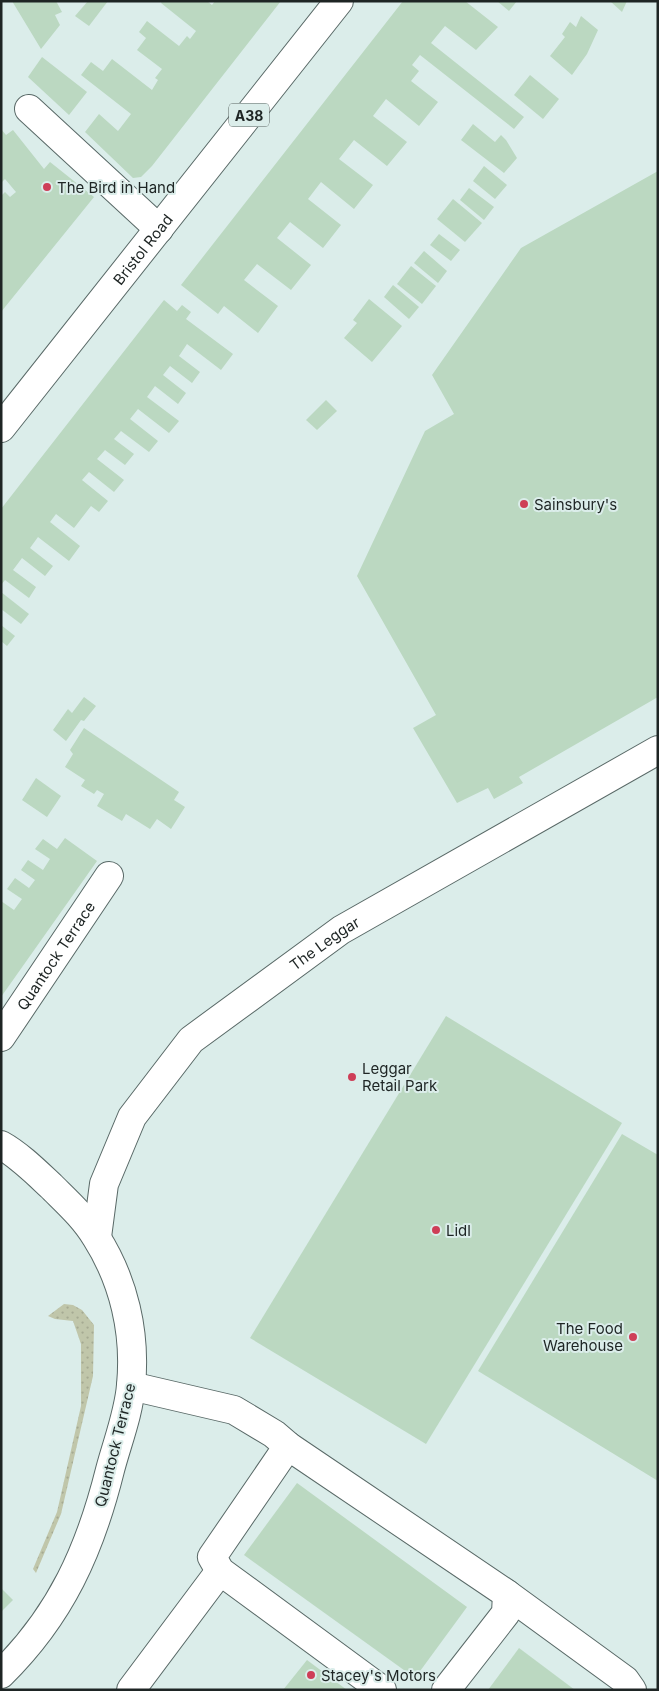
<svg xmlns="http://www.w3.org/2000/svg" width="659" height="1691" viewBox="0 0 659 1691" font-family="Inter,sans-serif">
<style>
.grass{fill:url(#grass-dots)}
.building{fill:#bbd8c1}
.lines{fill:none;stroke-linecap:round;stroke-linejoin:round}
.minor-casing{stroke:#596967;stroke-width:30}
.major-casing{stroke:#596967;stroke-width:30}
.minor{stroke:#fff;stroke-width:28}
.major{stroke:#fff;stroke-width:28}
.poi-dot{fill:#ce3e57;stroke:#dbedea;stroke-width:2}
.labels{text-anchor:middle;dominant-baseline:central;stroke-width:4;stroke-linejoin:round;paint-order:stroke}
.shield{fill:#dbedea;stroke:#57615f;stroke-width:1}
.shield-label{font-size:14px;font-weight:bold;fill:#1e2524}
.poi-label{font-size:15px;fill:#1e2524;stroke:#dbedea;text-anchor:start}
.street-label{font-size:15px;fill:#1e2524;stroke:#dbedea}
</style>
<defs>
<pattern id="grass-dots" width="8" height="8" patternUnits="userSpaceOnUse" patternTransform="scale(1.25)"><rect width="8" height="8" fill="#c0c6aa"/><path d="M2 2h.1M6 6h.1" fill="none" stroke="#a5aa92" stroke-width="1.8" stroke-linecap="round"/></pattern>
</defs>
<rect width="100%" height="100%" fill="#dbedea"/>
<path class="grass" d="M64 1304 73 1305 82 1310 94 1325 93 1376 61 1514 36 1573 33 1569 57 1512 81 1406V1344L73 1321 55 1319 48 1316Z"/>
<g class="building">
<path d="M12 1H56L62 12 55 15 60 25 41 49Z"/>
<path d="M88 1H108L89 26 75 16Z"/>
<path d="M162 1H207L212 5 215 1H281L152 166 141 177 133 178 85 132 99 114 118 131 131 114 81 75 91 62 103 71 112 59 152 90 158 80 155 78 162 69 137 50 146 38 139 32 147 21 179 46 187 36 190 39 196 31 161 3Z"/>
<path d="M403 1H465L498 27 476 50 445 26 431 43 524 117 514 129 420 55 412 65 419 71 411 81 438 102 419 126 386 99 373 116 407 142 387 166 354 140 339 159 373 185 354 209 321 182 308 199 341 225 323 248 290 222 277 238 311 265 291 290 257 264 244 280 278 306 258 333 224 306 218 314 181 285Z"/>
<path d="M497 1H517L509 11Z"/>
<path d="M610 1H627L622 12Z"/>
<path d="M581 16 598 30 587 54 572 75 550 56 565 37 562 34 570 22 576 27Z"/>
<path d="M42 57 87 92 69 115 28 77Z"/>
<path d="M530 75 559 99 543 119 514 95Z"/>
<path d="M473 124 495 142 501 135 506 140 517 158 504 173 461 140Z"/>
<path d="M1 129 6 135 13 130 44 169 50 162 94 197 1 312V196L5 192 10 197 16 192 5 179 1 183Z"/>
<path d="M484 166 507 185 495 199 473 181Z"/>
<path d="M658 171V697L519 777 523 783 494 799 488 788 457 803 413 728 436 715 357 576 425 431 454 414 432 375 521 248Z"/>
<path d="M469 188 494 207 484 220 460 200Z"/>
<path d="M453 199 482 223 465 242 437 219Z"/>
<path d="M439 234 460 250 451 261 430 245Z"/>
<path d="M424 251 447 271 438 283 414 263Z"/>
<path d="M411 266 436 286 422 304 397 284Z"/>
<path d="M393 285 419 307 409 319 384 297Z"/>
<path d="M369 299 402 326 372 362 344 338 357 323 353 320Z"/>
<path d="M164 300 177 311 182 305 191 312 186 319 233 354 221 370 187 344 179 356 200 372 192 383 170 366 163 375 186 393 178 404 155 386 147 397 179 421 169 433 138 409 130 419 158 441 149 452 121 431 114 439 134 454 125 465 105 450 97 459 124 480 114 492 89 472 82 480 108 501 99 512 91 506 74 528 56 514 50 522 80 546 69 561 38 537 30 548 53 566 45 576 22 558 13 570 36 587 29 598 5 580 1 585V509Z"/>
<path d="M326 400 337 411 317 430 306 420Z"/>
<path d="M1 592 29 614 21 624 1 609Z"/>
<path d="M1 625 15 636 7 646 1 641Z"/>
<path d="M84 697 96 706 84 721 81 720 66 741 53 730 68 709 72 713Z"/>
<path d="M84 728 179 792 174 800 185 807 171 829 157 819 150 829 126 814 122 821 97 806 104 794 97 790 94 794 81 786 85 780 65 767 73 754 70 750Z"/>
<path d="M36 778 61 796 47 817 22 800Z"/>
<path d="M65 838 97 861 1 997V901L14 910 22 899 7 889 15 878 29 888 35 880 21 870 28 860 43 870 50 859 35 849 43 839 57 849Z"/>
<path d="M446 1016 622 1123 426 1444 250 1338Z"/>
<path d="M622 1134 658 1155V1481L478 1371Z"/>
<path d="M297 1483 467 1607 415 1678 244 1555Z"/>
<path d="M1 1588 13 1600 1 1612Z"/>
<path d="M519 1648 575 1690H488Z"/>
<path d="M307 1660 347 1690H283Z"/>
</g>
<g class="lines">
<g class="minor-casing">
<g id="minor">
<path d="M29 109 159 229"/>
<path id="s1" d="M1 1037 109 876"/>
<path d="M1 1145C19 1155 36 1172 51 1186 67 1202 84 1217 96 1237 124 1281 136 1333 131 1385 129 1413 117 1443 110 1470 90 1550 61 1615 1 1674"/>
<path id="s2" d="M97 1237 104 1184 132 1117 191 1040 341 930 658 750"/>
<path d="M131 1386 234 1410 274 1434 288 1446 507 1594 506 1613 446 1690"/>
<path d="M288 1446 212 1557 220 1571 382 1690"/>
<path d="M507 1594 625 1680 632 1690"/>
<path d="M131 1690 220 1571"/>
</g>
</g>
<g class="major-casing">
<g id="major">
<path id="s3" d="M1 428 339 1"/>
</g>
</g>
<use href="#minor" class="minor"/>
<use href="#major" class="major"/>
</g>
<g class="poi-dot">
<circle cx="47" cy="187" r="5"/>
<circle cx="524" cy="504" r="5"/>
<circle cx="352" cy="1077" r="5"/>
<circle cx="436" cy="1230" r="5"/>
<circle cx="633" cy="1337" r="5"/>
<circle cx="311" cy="1675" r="5"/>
</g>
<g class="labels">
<rect class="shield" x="229" y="103.5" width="40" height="23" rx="4"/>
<g class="shield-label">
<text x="249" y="115">A38</text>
</g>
<g class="poi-label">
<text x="57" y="187">The Bird in Hand</text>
<text x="534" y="504">Sainsbury's</text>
<text x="362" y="1068">Leggar<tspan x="362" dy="17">Retail Park</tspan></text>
<text x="446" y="1230">Lidl</text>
<text x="623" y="1328" text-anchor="end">The Food<tspan x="623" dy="17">Warehouse</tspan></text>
<text x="321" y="1675">Stacey's Motors</text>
</g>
<g class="street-label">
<text stroke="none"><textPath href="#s3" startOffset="228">Bristol Road</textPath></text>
<text stroke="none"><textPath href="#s2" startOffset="388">The Leggar</textPath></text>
<text stroke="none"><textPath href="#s1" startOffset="98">Quantock Terrace</textPath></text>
<text transform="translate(115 1445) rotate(-76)">Quantock Terrace</text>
</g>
</g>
<rect width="659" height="1691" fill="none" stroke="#1e2524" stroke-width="5"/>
</svg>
